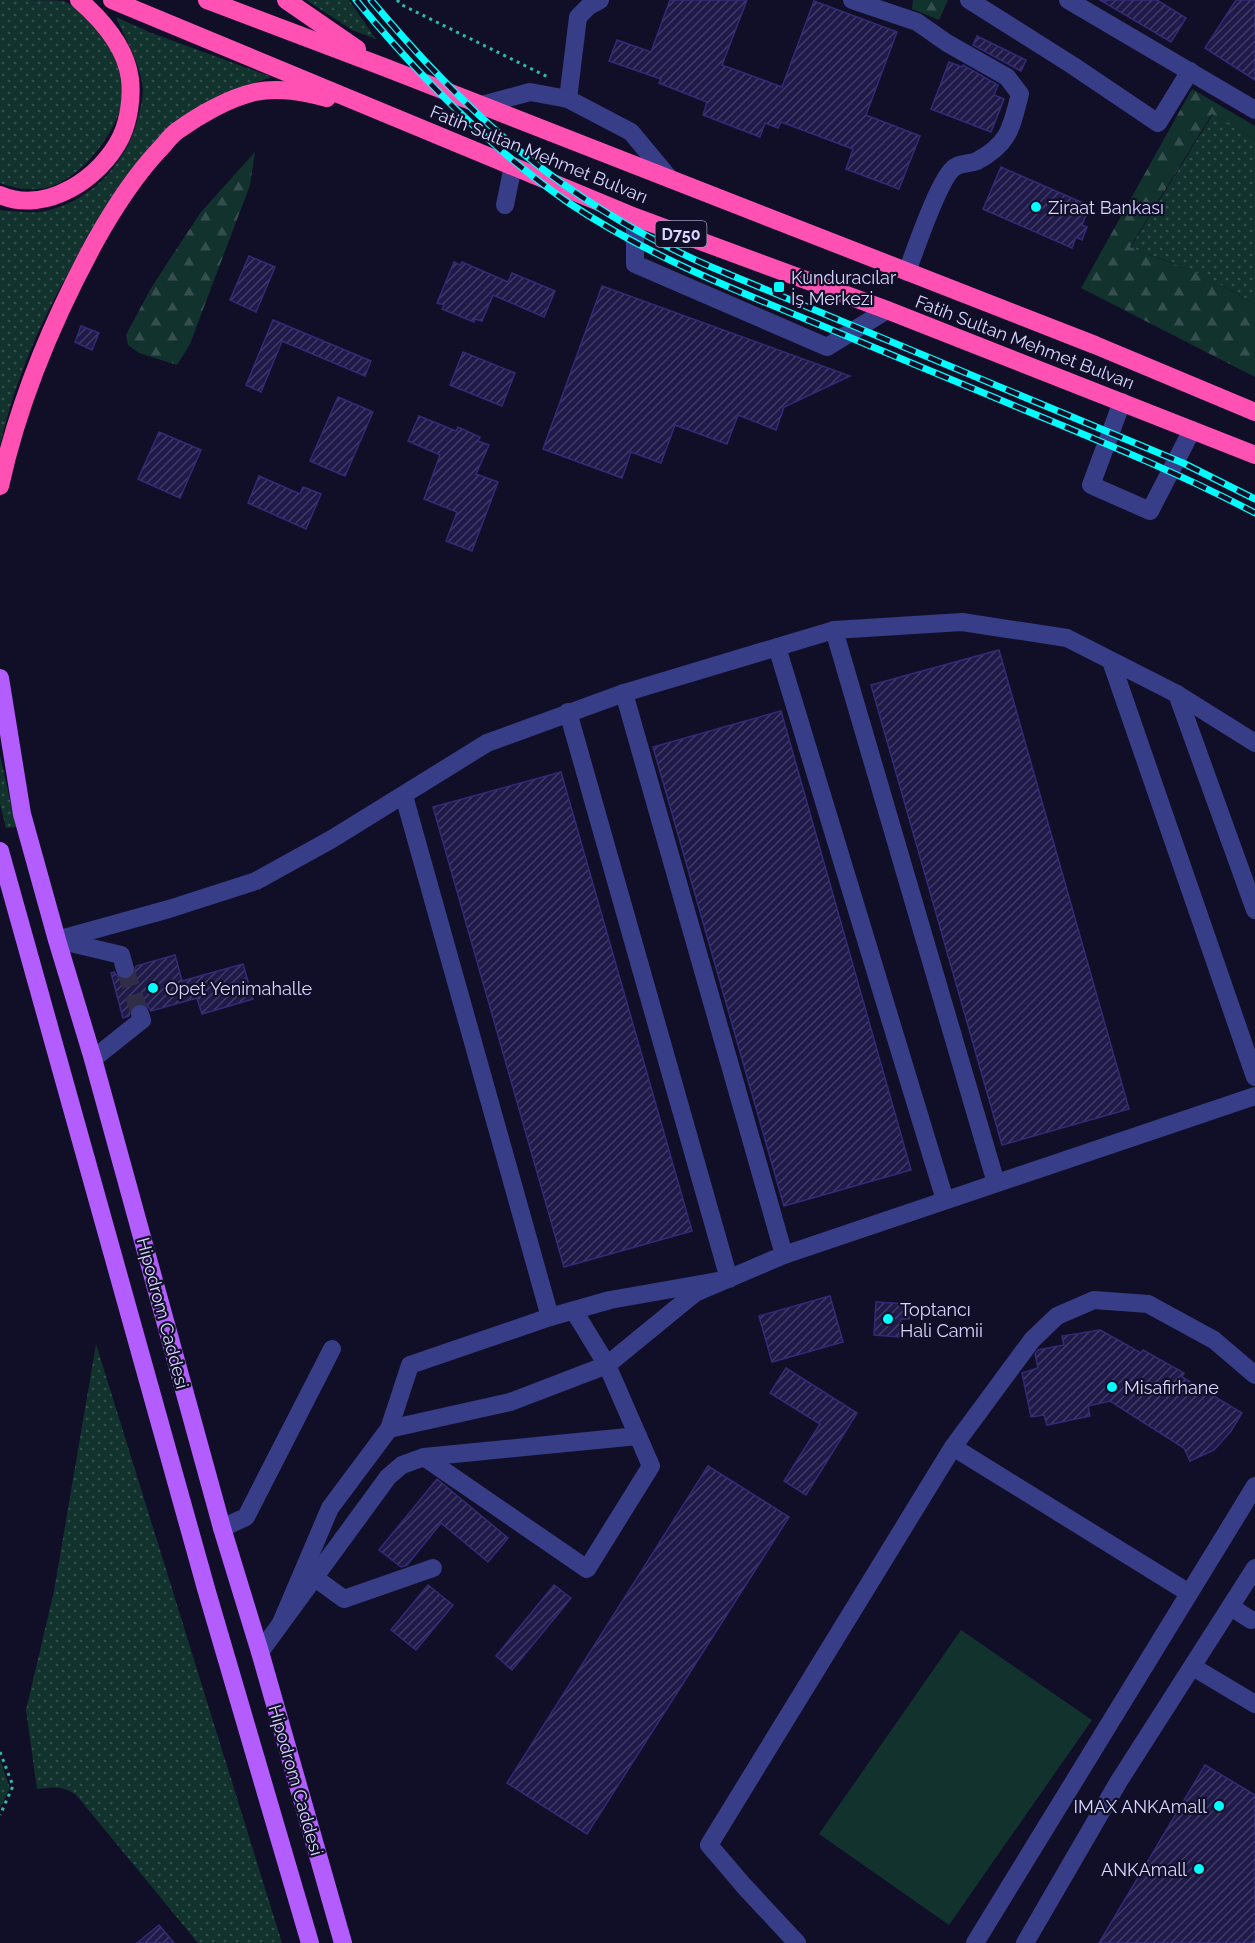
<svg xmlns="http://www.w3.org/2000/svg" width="1255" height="1943" viewBox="0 0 1255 1943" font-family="Raleway,sans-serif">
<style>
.grass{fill:url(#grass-dots)}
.forest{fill:url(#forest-firs)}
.pitch{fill:#12322e}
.building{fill:url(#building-hatch);stroke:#332b76;stroke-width:1.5}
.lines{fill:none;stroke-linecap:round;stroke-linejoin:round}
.minor-tunnel{stroke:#2f2d48;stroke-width:18;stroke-dasharray:18 9;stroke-linecap:butt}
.path{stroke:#2bbda7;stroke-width:3;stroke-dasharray:3 4.5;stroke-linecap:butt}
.minor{stroke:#383d88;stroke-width:18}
.major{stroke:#b45dff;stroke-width:18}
.highway{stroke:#ff51b4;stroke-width:18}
.rail-casing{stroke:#02fdff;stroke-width:7}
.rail{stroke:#110f28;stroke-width:4.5;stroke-dasharray:14;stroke-linecap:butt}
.poi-dot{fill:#02fdff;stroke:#110f28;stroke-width:2}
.labels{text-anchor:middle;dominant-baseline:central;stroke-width:4.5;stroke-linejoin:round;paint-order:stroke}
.shield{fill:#110f28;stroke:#9c9abe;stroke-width:1.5}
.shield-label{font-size:16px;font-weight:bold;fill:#d7d6ff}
.street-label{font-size:18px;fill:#d7d6ff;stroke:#110f28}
.poi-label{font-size:18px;fill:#d7d6ff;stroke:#110f28;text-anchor:start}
</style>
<defs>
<pattern id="grass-dots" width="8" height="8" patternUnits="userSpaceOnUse" patternTransform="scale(1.5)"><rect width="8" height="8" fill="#12322e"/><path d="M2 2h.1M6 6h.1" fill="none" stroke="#344f4d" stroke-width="1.8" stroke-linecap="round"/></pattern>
<pattern id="forest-firs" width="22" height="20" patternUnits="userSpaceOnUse" patternTransform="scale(1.5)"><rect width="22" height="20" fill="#12322e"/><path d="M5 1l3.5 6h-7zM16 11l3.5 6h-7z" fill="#344f4d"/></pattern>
<pattern id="building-hatch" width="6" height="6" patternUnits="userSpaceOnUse" patternTransform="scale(1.5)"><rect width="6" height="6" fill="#1f1a49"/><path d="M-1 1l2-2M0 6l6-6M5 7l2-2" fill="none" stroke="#3f3b64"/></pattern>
</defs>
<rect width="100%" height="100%" fill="#110f28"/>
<g class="grass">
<path d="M0 0C13 0 55 0 64 1 75 6 84 17 92 25 106 39 120 60 123 80 130 119 83 181 45 188 31 191 13 188 0 183Z"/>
<path d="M306 0H349L376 39 352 30Z"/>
<path d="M116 17 149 32 272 77C234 89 211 98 179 122 139 151 113 194 89 236 64 280 38 326 21 375 12 398 6 421 0 445V210C15 211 31 214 46 211 93 200 130 160 139 113 141 106 143 98 143 90 142 68 125 38 116 17Z"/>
<path d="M1213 114 1255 140V304C1215 280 1174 262 1130 248Z"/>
<path d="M0 755 16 827 6 828 0 804Z"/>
<path d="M96 1344 282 1943H198L77 1796C65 1785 52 1787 37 1789L26 1710 54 1591Z"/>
<path d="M0 1760 10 1788 0 1808Z"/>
</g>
<g class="forest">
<path d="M913 0H948L939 20 912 9Z"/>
<path d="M1192 89 1255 126V140L1212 114 1130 247 1205 276 1255 304V377L1081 288Z"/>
<path d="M255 152 250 185 190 344 177 365 139 353 128 345 126 335 150 290 166 265 201 212Z"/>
</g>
<path class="pitch" d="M961 1630 1092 1720 949 1925 819 1834Z"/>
<g class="building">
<path d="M670 0H747L722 65 782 87 814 1 897 32 866 115 920 136 899 189 846 169 853 149 781 122 778 128 765 123 760 137 703 115 707 102 659 83 661 79 609 61 617 40 651 52Z"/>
<path d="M1100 0H1157L1186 18 1171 42Z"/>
<path d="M1236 0H1255V80L1205 48Z"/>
<path d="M977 36 1026 60 1021 71 973 45Z"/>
<path d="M949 62 962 67 963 65 998 85 994 95 1004 99 991 132 931 109Z"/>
<path d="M1001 167 1090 206 1082 225 1087 227 1082 240 1076 237 1072 248 983 209Z"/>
<path d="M249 256 275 267 256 312 230 300Z"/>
<path d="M454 262 460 265 462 262 508 282 512 273 555 291 544 317 493 295 482 321 475 319 474 322 442 309 444 305 437 303Z"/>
<path d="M602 286 850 376 784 407 776 430 738 415 727 444 675 425 661 463 631 452 622 478 543 449Z"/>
<path d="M273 320 371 361 365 376 282 341 261 392 246 385Z"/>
<path d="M81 326 99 333 92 350 75 342Z"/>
<path d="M463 352 515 373 502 406 450 385Z"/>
<path d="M338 397 373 412 345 476 310 461Z"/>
<path d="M419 416 456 431 458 427 480 437 478 441 489 445 476 474 498 482 472 551 446 541 457 512 424 499 440 455 408 441Z"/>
<path d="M159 432 201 450 180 498 138 479Z"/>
<path d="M259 476 300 494 303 487 321 494 306 529 248 503Z"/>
<path d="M999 650 1129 1109 1002 1145 871 685Z"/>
<path d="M781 711 911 1170 784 1206 653 747Z"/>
<path d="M561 772 692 1231 564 1267 433 807Z"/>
<path d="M175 955 182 981 243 964 253 999 202 1014 197 998 151 1011 147 1005 137 1003 131 1007 129 1016 123 1018 111 973 114 972 118 977 128 980 133 976 136 966Z"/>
<path d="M830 1296 843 1342 772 1362 759 1316Z"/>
<path d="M876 1302 910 1304 909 1319H901L899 1337 874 1335Z"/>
<path d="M1100 1330 1141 1353 1143 1350 1184 1373 1182 1377 1242 1413 1231 1431 1214 1450 1190 1461 1184 1448 1110 1401 1088 1406 1090 1416 1047 1425 1044 1415 1031 1417 1022 1373 1038 1368 1035 1354 1038 1350 1064 1345 1062 1336Z"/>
<path d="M786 1368 857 1413 806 1495 784 1481 820 1424 770 1393Z"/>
<path d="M708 1466 789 1517 587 1834 507 1783Z"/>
<path d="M437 1479 508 1538 488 1562 441 1523 407 1565 401 1567 379 1550Z"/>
<path d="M428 1585 453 1605 416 1650 391 1630Z"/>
<path d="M554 1585 571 1598 512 1670 496 1656Z"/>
<path d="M1205 1765 1255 1795V1943H1099Z"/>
<path d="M159 1925 174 1943H137Z"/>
</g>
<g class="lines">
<path class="minor-tunnel" d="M125 969 140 1014"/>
<g class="path">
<path d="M397 0 402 5 550 78"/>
<path d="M0 1752 13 1786 0 1815"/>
</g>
<g class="minor">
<path d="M852 0 917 22 947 43 1007 77 1020 94C1011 128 1010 143 977 161 970 164 961 163 955 167 940 176 914 253 907 272"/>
<path d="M969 0 1072 65 1158 123 1190 71"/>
<path d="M1068 0 1255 110"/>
<path d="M568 99 578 17 589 6 600 0"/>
<path d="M482 105 530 92 568 99 631 132 670 179"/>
<path d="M505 205 513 166"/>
<path d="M635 217V264L827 347 887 310"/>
<path d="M1122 402 1091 485 1150 511 1192 430"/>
<path d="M834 630 996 1183"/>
<path d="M777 647 945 1200"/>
<path d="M1111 661 1255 1077"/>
<path d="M624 693 784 1255"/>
<path d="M1177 694 1255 910"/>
<path d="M404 796 550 1317"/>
<path d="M57 940 169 909 256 881 332 839 487 743 624 693 834 630 962 622 1067 638 1177 694 1255 743"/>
<path d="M58 940 121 955 125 969"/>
<path d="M93 1059 142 1020 140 1014"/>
<path d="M389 1429 410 1365 550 1317 610 1300 729 1279 568 712"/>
<path d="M953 1447 1189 1593"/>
<path d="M424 1457 587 1569 651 1466 607 1365 574 1311"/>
<path d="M222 1528 246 1517 332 1349"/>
<path d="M315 1578 344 1599 433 1568"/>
<path d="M1231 1607 1251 1620"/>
<path d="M281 1623 330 1508 389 1429 510 1402 607 1365 695 1293 784 1255 1255 1096"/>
<path d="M260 1652 388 1477 402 1465 424 1457 638 1436"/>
<path d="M1193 1667 1255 1704"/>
<path d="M797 1943 744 1886 709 1845 953 1447 1032 1340 1057 1316 1094 1300 1148 1304 1214 1340 1255 1375"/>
<path d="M975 1943 1255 1486"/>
<path d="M1025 1943 1119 1781 1255 1568"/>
</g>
<g class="major">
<path d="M0 678 22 814 57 940 93 1059 222 1528 260 1652 343 1943"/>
<path d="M0 851 207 1592 310 1943"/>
</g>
<g class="highway">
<path d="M112 0 635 217 887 310 1255 455"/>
<path d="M207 0 384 67 1095 345 1255 412"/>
<path d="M286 0 357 49"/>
<path d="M0 195C46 215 101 178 121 137 129 120 132 97 130 79 126 47 102 20 79 0"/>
<path d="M0 486C19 399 53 319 96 240 114 208 133 178 158 151 165 144 170 136 177 131 199 115 229 98 255 92 279 87 304 92 327 98"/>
</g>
<g class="rail-casing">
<g id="rail">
<path d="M356 0C418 75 488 147 569 203 648 256 737 291 825 327 896 357 967 386 1039 416 1112 446 1185 476 1255 513"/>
<path d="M371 0C471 119 565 203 709 266L1183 463 1255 499"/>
</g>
</g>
<use href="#rail" class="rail"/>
</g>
<g class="poi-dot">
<circle cx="1036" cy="207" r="6"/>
<rect x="773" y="281" width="12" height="12" rx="3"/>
<circle cx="153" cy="988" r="6"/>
<circle cx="888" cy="1319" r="6"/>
<circle cx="1112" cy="1387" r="6"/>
<circle cx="1219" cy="1806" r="6"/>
<circle cx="1199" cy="1869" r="6"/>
</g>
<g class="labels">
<rect class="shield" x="655.5" y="221" width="51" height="26" rx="4.5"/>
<g class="shield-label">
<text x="681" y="234">D750</text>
</g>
<g class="street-label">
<text transform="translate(539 154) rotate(22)">Fatih Sultan Mehmet Bulvarı</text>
<text transform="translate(1025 342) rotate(21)">Fatih Sultan Mehmet Bulvarı</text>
<text transform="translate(163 1313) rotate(75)">Hipodrom Caddesi</text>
<text transform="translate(296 1780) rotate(74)">Hipodrom Caddesi</text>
</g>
<g class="poi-label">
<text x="1048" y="207">Ziraat Bankası</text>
<text x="791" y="277">Kunduracılar<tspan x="791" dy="21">İş Merkezi</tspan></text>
<text x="165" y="988">Opet Yenimahalle</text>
<text x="900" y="1309">Toptancı<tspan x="900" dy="21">Hali Camii</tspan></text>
<text x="1124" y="1387">Misafirhane</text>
<text x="1207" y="1806" text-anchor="end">IMAX ANKAmall</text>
<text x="1187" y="1869" text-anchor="end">ANKAmall</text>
</g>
</g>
</svg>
